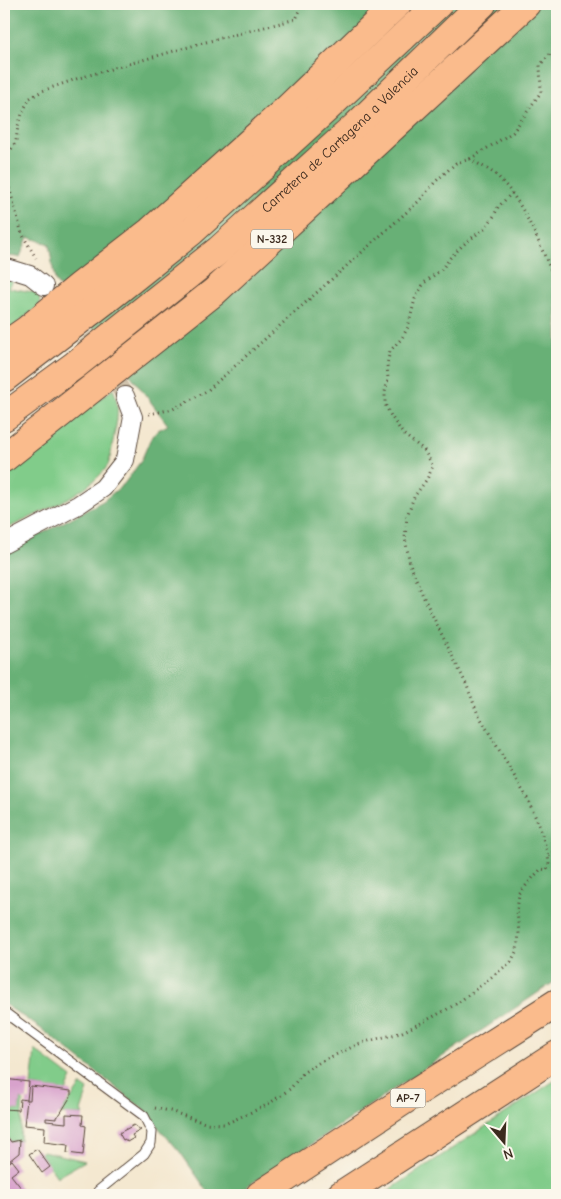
<svg xmlns="http://www.w3.org/2000/svg" width="561" height="1199" viewBox="0 0 561 1199" font-family="'Comic Neue',sans-serif">
<style>
.green{fill:#81cc8a;stroke:#5e7b54}
.forest{fill:#68b076;stroke:#526d4a}
.building{fill:#d8a2cc}
.lines{fill:none;stroke-linecap:round;stroke-linejoin:round}
.street-tunnel{stroke:#cfc2ac;stroke-width:18;stroke-dasharray:18 9;stroke-linecap:butt}
.lane-casing{stroke:#574639;stroke-width:11}
.street-casing{stroke:#574639;stroke-width:20}
.highway-casing{stroke:#574639;stroke-width:30}
.path{stroke:#574639;stroke-width:3;stroke-dasharray:1 4;stroke-linecap:butt}
.lane{stroke:#fff;stroke-width:9}
.street{stroke:#fff;stroke-width:18}
.highway{stroke:#fabb8c;stroke-width:28}
.labels{text-anchor:middle;dominant-baseline:central;stroke-width:4;stroke-linejoin:round;paint-order:stroke}
.shield{fill:#fbf7ec;stroke:#75685c;stroke-width:1}
.shield-label{font-size:12px;font-weight:bold;fill:#3b2a1e}
.street-label{font-size:14px;fill:#3b2a1e;stroke:#fbf7ec}
</style>
<rect width="100%" height="100%" fill="#fbf7ec"/>
<filter id="ink" filterUnits="userSpaceOnUse"><feTurbulence type="fractalNoise" baseFrequency=".02" numOctaves="2"/><feDisplacementMap in="SourceGraphic" scale="10" xChannelSelector="R" yChannelSelector="G"/><feConvolveMatrix kernelMatrix="1 2 1 2 8 2 1 2 1" color-interpolation-filters="sRGB"/></filter>
<filter id="wash" filterUnits="userSpaceOnUse"><feTurbulence type="fractalNoise" baseFrequency=".0096" numOctaves="4" result="noise"/><feDisplacementMap in="SourceGraphic" scale="20" xChannelSelector="R" yChannelSelector="G"/><feGaussianBlur stdDeviation="1.12" result="paint"/><feColorMatrix in="noise" values="0 0 0 0 0 0 0 0 0 0 0 0 0 0 0 0 0 1.4 0 .05"/><feComposite in="paint" operator="in"/></filter>
<g filter="url(#wash)">
<rect width="100%" height="100%" fill="#f4e8d0"/>
<g class="green">
<path d="M4 276 13 280 9 288 39 293 40 305 4 334Z"/>
<path d="M113 389C119 401 118 417 115 431 113 439 111 458 108 465 92 492 32 516 4 530V471Z"/>
<path d="M35 1050 72 1078 66 1091 31 1086Z"/>
<path d="M557 1079V1195H382Z"/>
<path d="M81 1085 88 1090 81 1111 83 1115 60 1114Z"/>
<path d="M20 1099 23 1100 20 1140 11 1142 4 1132V1109L19 1110Z"/>
<path d="M43 1151 85 1161 57 1177 40 1153Z"/>
</g>
<path class="forest" d="M4 4H557V980L276 1168 233 1195H210L180 1152 158 1127 147 1112 40 1028 4 1004V554L103 501 124 484 141 461 150 440 158 430 168 425 135 381 55 281 49 244 28 237 20 257 4 256Z"/>
<g id="blocks">
<g class="building">
<path d="M4 1079 29 1082 27 1100 20 1099 19 1110 4 1109Z"/>
<path d="M31 1086 71 1091V1096L60 1114 56 1117V1119L46 1118V1121L66 1123V1114L83 1115 82 1125 86 1126 83 1155 67 1153 68 1145 44 1142 45 1127 24 1125 27 1100H30Z"/>
<path d="M134 1125 141 1130 132 1135 134 1138 127 1142 125 1139 123 1140 119 1133Z"/>
<path d="M9 1139 11 1142 20 1140 19 1153 4 1165V1142Z"/>
<path d="M37 1149 50 1167 42 1173 29 1154Z"/>
<path d="M12 1160 19 1169 11 1175 22 1189 13 1195H4V1167Z"/>
</g>
</g>
</g>
<g filter="url(#ink)">
<use href="#blocks" fill-opacity="0" stroke="#574639" stroke-width="1"/>
<g class="lines">
<path class="street-tunnel" d="M67 316 102 359 125 396"/>
<g class="lane-casing">
<path id="lane" d="M4 1012 144 1116 152 1132 151 1143 144 1154 98 1191"/>
</g>
<g class="street-casing">
<g id="street">
<path d="M4 267 30 275 44 286"/>
<path d="M4 544 78 505 103 488 125 460 133 417 125 396"/>
</g>
</g>
<g class="highway-casing">
<g id="highway">
<path d="M4 346 27 330 79 287 151 231 286 110 397 4"/>
<path d="M4 378 112 295 192 231 326 109 438 4"/>
<path id="s1" d="M4 417 75 365 219 250 355 127 482 4"/>
<path d="M4 458 214 292 526 4"/>
<path d="M260 1195 406 1099 557 1003"/>
<path d="M341 1195 557 1055"/>
</g>
</g>
<g class="path">
<path d="M470 159 513 132 541 92 540 65 557 47"/>
<path d="M4 162 16 141 18 126 23 111 30 98 42 91 79 78 206 42 296 19 301 8 300 4"/>
<path d="M4 169 22 234 36 258"/>
<path d="M4 200 14 204"/>
<path d="M149 414 173 409 207 391 419 201 435 182 456 163 470 159C481 166 494 171 502 181 528 210 541 249 557 284"/>
<path d="M549 856 557 850"/>
<path d="M155 1108 170 1111 205 1123 225 1124 267 1105 290 1089 304 1072 320 1062 361 1043 400 1033 423 1022 446 1010 459 1002 511 962 517 950 519 934 517 910 519 895 528 883 541 869 547 870 549 865 548 855 539 825 527 798 477 712 467 686 423 596 410 564 405 538 407 516 414 497 427 479 433 466 424 450 403 434 391 416 385 404V392L388 379 387 364 390 351 402 338 408 327 415 299 424 283 442 269 450 258 463 245 486 227 494 216 498 207 512 193"/>
</g>
<use href="#lane" class="lane"/>
<use href="#street" class="street"/>
<use href="#highway" class="highway"/>
</g>
</g>
<g class="labels">
<g class="shield">
<rect x="251" y="229.5" width="42" height="19" rx="4"/>
<rect x="390.5" y="1088.5" width="35" height="19" rx="4"/>
</g>
<g class="shield-label">
<text x="272" y="239">N-332</text>
<text x="408" y="1098">AP-7</text>
</g>
<g class="street-label">
<text stroke="none"><textPath href="#s1" startOffset="436">Carretera de Cartagena a Valencia</textPath></text>
</g>
</g>
<rect width="561" height="1199" fill="none" stroke="#fbf7ec" stroke-width="20"/>
<g transform="translate(504 1142) rotate(161)" stroke="#fbf7ec" stroke-width="4" paint-order="stroke">
<path d="M0-4L9 19L0 12L-9 19Z" fill="#3b2a1e"/>
<text y="-8" font-size="14" font-weight="bold" text-anchor="middle" fill="#3b2a1e">N</text>
</g>
</svg>
